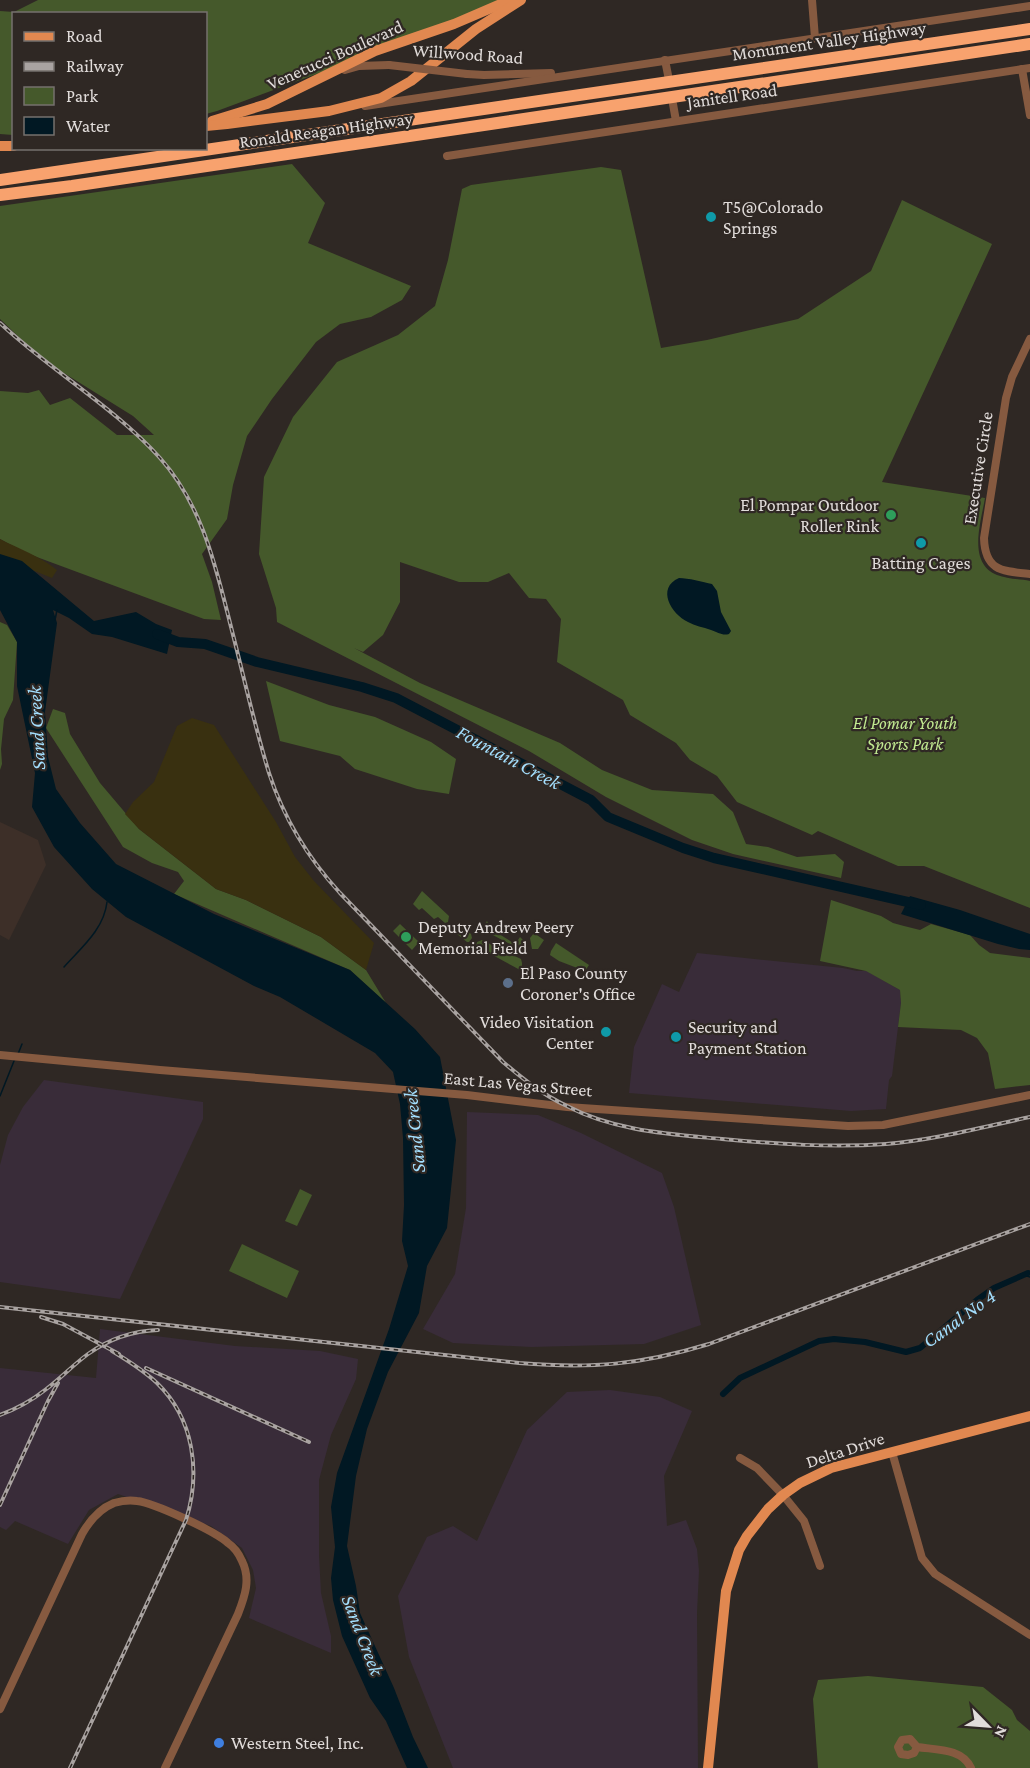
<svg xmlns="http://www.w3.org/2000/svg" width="1030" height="1768" viewBox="0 0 1030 1768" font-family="'Crimson Pro',serif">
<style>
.built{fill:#3d2f28}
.industrial{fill:#392c39}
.green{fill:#45592b}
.sand{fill:#393010}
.water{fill:#011823}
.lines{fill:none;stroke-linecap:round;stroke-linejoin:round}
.stream{stroke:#011823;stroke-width:1.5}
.canal{stroke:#011823;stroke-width:6}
.river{stroke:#011823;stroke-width:10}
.minor{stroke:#865a40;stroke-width:8}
.major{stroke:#e18850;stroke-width:10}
.highway{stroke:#f8a26e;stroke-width:12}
.rail-casing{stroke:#a9a3a1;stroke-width:4}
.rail{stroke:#2f2824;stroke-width:1.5;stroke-dasharray:4.5;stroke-linecap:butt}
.minor-bridge{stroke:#865a40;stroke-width:8}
.culture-dot{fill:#0f9aa8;stroke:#2f2824;stroke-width:2}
.leisure-dot{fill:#2e9e5b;stroke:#2f2824;stroke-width:2}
.service-dot{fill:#5c6f8a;stroke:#2f2824;stroke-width:2}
.shop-dot{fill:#3f7fe0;stroke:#2f2824;stroke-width:2}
.labels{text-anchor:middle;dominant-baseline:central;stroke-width:4.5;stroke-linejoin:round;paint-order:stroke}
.street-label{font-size:18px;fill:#e1dcda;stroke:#2f2824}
.poi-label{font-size:18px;fill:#e1dcda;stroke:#2f2824;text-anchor:start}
.park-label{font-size:18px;font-style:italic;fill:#c1e990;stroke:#2f2824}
.water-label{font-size:20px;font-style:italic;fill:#a3defd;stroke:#2f2824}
</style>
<rect width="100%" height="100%" fill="#2f2824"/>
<path class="built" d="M0 822 38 840 46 865 9 940 0 935Z"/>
<g class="industrial">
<path d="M697 953 843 968 857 971H867L900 990 901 1003 892 1076 889 1080 886 1109 851 1111 629 1093 634 1047 662 984 679 992Z"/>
<path d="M44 1080 203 1102V1119L120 1299 0 1282V1165L8 1135 23 1107Z"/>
<path d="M467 1112 538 1115 581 1133 662 1173 674 1207 701 1325 644 1344 531 1347 453 1343 423 1329 455 1274 466 1208Z"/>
<path d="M100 1329 235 1346 320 1351 358 1359 356 1379 331 1435 319 1480V1555L321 1593 331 1636V1653L249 1618 256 1588 253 1570 242 1548 211 1526 118 1494 89 1510 68 1544 15 1521 6 1530 0 1527V1368L96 1378Z"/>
<path d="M610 1390 660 1397 692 1411 664 1476 667 1526 686 1520 697 1549 699 1571 697 1613 698 1768H453L409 1657 398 1596 427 1537 453 1526 477 1541 527 1430 567 1392Z"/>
</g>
<g class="green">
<path d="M38 0H499L480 13 217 111 206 114V14H14L13 135 0 134V11L14 12Z"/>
<path d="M292 164 325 203 308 243 411 286 402 300 371 317 340 324 316 342 272 399 247 436 233 485 227 519 202 554 212 582 221 620 204 619 26 553 0 539V391L28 393 39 390 50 405 70 398 117 435H154L133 416 43 360 0 319V206Z"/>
<path d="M601 167 621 170 661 348 707 340 798 319 871 271 902 200 992 244 882 482 985 498C981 522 967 563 997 575 1007 579 1020 579 1030 581V908L924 866H898L818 831 812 835 737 802 717 776 690 760 676 743 630 715 623 700 557 662 561 619 546 599 529 598 509 573 488 582H459L400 562V602L383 635 363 652 354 648 420 683 560 743 602 770 652 790 713 794 733 812 746 844 768 847 797 857 835 854 844 862 841 878 733 854 692 840 606 797 529 751 277 622 276 608 259 554 264 477 293 417 337 362 398 335 435 306 448 260 462 189 471 185Z"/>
<path d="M0 622 7 625 17 642 13 700 4 719 1 749 2 764 0 770Z"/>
<path d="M266 681 329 705 375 717 431 742 456 759 449 794 417 789 355 769 340 756 280 741Z"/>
<path d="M53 709 65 713 70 734 100 783 139 829 216 889 246 900 321 937 366 970 386 1003 350 970 174 894 184 881 178 872 152 863 123 847 46 728Z"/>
<path d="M422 891 449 916 448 922 445 923 438 917 434 919 422 908 419 910 413 904Z"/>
<path d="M831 900 881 916 893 923 904 926 920 930 931 924 970 935 979 945 990 953 1030 958V1085L995 1089 988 1053 977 1038 961 1030 898 1027 901 1003 900 990 866 971 820 961Z"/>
<path d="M487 921C492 932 504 936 513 943H516L520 937C524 940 524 943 525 949L516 947 485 931 483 927Z"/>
<path d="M400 924 419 942 412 950 393 931Z"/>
<path d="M458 924 471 934 472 938 469 942H467L452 930V927Z"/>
<path d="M534 933 544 940 538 949H532L530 938Z"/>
<path d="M482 940 521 959 522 963V971L476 946 477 942Z"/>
<path d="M556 943 589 965 585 971 559 961 550 955 551 951Z"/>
<path d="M300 1189 312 1195 297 1226 285 1221Z"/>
<path d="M242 1244 299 1271 287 1298 229 1271Z"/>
<path d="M868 1676 983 1687 1012 1710 1017 1720 1030 1731V1768H818L813 1699 818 1680Z"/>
</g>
<g class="sand">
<path d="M0 539C19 549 40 556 57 570L52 578 0 557Z"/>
<path d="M192 718 214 725 276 822 295 857 314 881 374 943 366 970 321 937 246 900 216 889 139 829 125 814 133 802 154 782 177 726Z"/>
</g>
<g class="water">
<path d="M0 554 22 561 94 621 136 612 156 624 172 630 167 654 112 637 92 634 69 618 53 610 57 623 45 712 48 757 56 789 80 823 116 864 214 914 350 970 415 1029 440 1057 456 1140 447 1228 427 1266 419 1313 388 1372 367 1429 356 1476 347 1546 356 1586 360 1613 394 1688 413 1737 428 1768H407L386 1721 370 1698 342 1636 333 1600 331 1578 335 1547 331 1507 337 1473 389 1329 408 1266 402 1241 404 1205 403 1138 400 1104 393 1072 375 1053 280 997 254 986 126 917 92 889 54 847 32 807 35 773 17 686V642L0 610Z"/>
<path d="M679 578C688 578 703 582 712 584L717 591 721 612 731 631 729 634C722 636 718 632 711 630 703 627 695 626 688 622 671 614 656 588 679 578Z"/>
<path d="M910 896 960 910 1030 934V950L1019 949 998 944 901 914Z"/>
</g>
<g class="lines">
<g class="stream">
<path d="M55 620 57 610"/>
<path d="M64 967C82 947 104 929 107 902"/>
<path d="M18 1054 22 1044"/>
<path d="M0 1096 14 1061"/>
<path d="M1024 1275 1030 1277"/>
</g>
<path class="canal" d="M723 1394 740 1378 819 1341 834 1339 865 1342 906 1352 920 1348 977 1300 994 1288 1028 1273"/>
<path class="river" d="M157 634 178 642 205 644 257 662 362 687 396 698 591 800 608 817 683 848 714 858 921 905"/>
<g class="minor">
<path d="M812 0 815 38"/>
<path d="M665 60 668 75"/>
<path d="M1022 69 1030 115"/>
<path d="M345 70 359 66 389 65"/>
<path d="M467 74 484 75 551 73"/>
<path d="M673 104 676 121"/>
<path d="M365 106 1030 6"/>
<path d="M447 156 1030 68"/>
<path d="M1030 339 1012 377 1006 398 984 538C985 571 1002 571 1030 574"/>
<path d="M0 1055 160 1070 467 1095 567 1107 848 1126 883 1125 1030 1095"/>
<path d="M892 1452 922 1558 935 1574 1030 1635"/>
<path d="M740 1458 757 1468 783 1495 804 1521 820 1566"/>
<path d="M0 1709 82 1534C90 1520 99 1509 114 1503 121 1501 130 1500 137 1501 154 1503 215 1531 228 1543 234 1547 239 1554 242 1561 251 1579 245 1596 238 1614L165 1768"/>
<path d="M917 1747 914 1753 908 1755 901 1754 898 1747 902 1740 910 1739 917 1747C936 1750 962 1748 971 1768"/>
</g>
<g class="major">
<path d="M212 121 267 104 375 51 454 24 510 0"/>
<path d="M206 126 227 124 329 111 381 98 411 81 476 29 521 0"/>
<path d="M0 146H14"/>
<path d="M708 1768 726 1591 739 1550 747 1536 768 1509 783 1495 800 1483 831 1468 1030 1416"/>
</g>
<g class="highway">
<path d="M0 180 1030 29"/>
<path d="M0 195 72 186 1030 44"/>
</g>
<g class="rail-casing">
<g id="rail">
<path d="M0 323C50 370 114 407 160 458 202 505 215 564 230 623 243 673 254 724 269 773 284 819 308 858 340 893L503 1062C523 1079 543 1095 567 1106 614 1131 670 1134 722 1139 777 1144 831 1148 886 1144 935 1140 983 1127 1030 1117"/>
<path d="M0 1307 519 1363C591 1369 640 1365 709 1344L1030 1224"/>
<path d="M41 1317 63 1324 119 1354"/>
<path d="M146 1368 309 1442"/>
<path d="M0 1415C16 1409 31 1401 45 1390 60 1379 73 1365 88 1354 109 1339 132 1331 158 1330"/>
<path d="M0 1505 48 1401 58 1383"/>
<path d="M70 1768 186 1520C201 1472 194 1419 157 1383 143 1370 127 1360 112 1351"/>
</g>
</g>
<use href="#rail" class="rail"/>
<path class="minor-bridge" d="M389 65 467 74"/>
</g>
<g class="culture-dot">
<circle cx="711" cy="217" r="6"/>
<circle cx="921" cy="543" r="6"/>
<circle cx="606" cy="1032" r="6"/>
<circle cx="676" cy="1037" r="6"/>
</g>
<g class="leisure-dot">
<circle cx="891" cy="515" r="6"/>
<circle cx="406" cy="937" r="6"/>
</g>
<circle class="service-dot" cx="508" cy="983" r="6"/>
<circle class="shop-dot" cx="219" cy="1743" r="6"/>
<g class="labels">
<g class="street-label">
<text transform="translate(829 41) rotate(-8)">Monument Valley Highway</text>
<text transform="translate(468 54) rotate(4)">Willwood Road</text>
<text transform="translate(335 55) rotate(-24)">Venetucci Boulevard</text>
<text transform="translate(732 96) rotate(-8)">Janitell Road</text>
<text transform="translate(326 130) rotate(-8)">Ronald Reagan Highway</text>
<text transform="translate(978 468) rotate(-81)">Executive Circle</text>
<text transform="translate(518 1084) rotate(5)">East Las Vegas Street</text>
<text transform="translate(845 1450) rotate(-18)">Delta Drive</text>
</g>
<g class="poi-label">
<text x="723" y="207">T5@Colorado<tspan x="723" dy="21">Springs</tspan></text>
<text x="879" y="505" text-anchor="end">El Pompar Outdoor<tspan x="879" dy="21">Roller Rink</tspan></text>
<text x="921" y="563" text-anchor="middle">Batting Cages</text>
<text x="418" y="927">Deputy Andrew Peery<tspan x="418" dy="21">Memorial Field</tspan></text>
<text x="520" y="973">El Paso County<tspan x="520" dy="21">Coroner's Office</tspan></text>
<text x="594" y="1022" text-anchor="end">Video Visitation<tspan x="594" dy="21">Center</tspan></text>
<text x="688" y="1027">Security and<tspan x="688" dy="21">Payment Station</tspan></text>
<text x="231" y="1743">Western Steel, Inc.</text>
</g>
<g class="park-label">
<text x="905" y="723">El Pomar Youth<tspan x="905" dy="21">Sports Park</tspan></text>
</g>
<g class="water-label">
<text transform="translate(36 728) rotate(-93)">Sand Creek</text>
<text transform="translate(509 757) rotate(28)">Fountain Creek</text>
<text transform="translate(414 1131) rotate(-96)">Sand Creek</text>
<text transform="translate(959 1318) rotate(-36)">Canal No 4</text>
<text transform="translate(363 1635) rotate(69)">Sand Creek</text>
</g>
</g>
<rect x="12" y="12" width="195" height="138" fill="#2f2824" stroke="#76706d" stroke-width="1.5"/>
<rect x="24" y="32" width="30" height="9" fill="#e18850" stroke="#76706d" stroke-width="1.5"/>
<text x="66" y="42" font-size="18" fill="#e1dcda">Road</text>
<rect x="24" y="62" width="30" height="9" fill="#a9a3a1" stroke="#76706d" stroke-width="1.5"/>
<text x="66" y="72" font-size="18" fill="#e1dcda">Railway</text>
<rect x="24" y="87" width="30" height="18" fill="#45592b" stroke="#76706d" stroke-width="1.5"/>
<text x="66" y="102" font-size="18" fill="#e1dcda">Park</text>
<rect x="24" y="117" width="30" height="18" fill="#011823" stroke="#76706d" stroke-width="1.5"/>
<text x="66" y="132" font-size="18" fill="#e1dcda">Water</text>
<g transform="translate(988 1726) rotate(115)" stroke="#2f2824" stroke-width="4.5" paint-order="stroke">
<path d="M0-4.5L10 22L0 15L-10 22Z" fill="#e1dcda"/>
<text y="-9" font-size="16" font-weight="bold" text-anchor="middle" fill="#e1dcda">N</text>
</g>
</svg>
